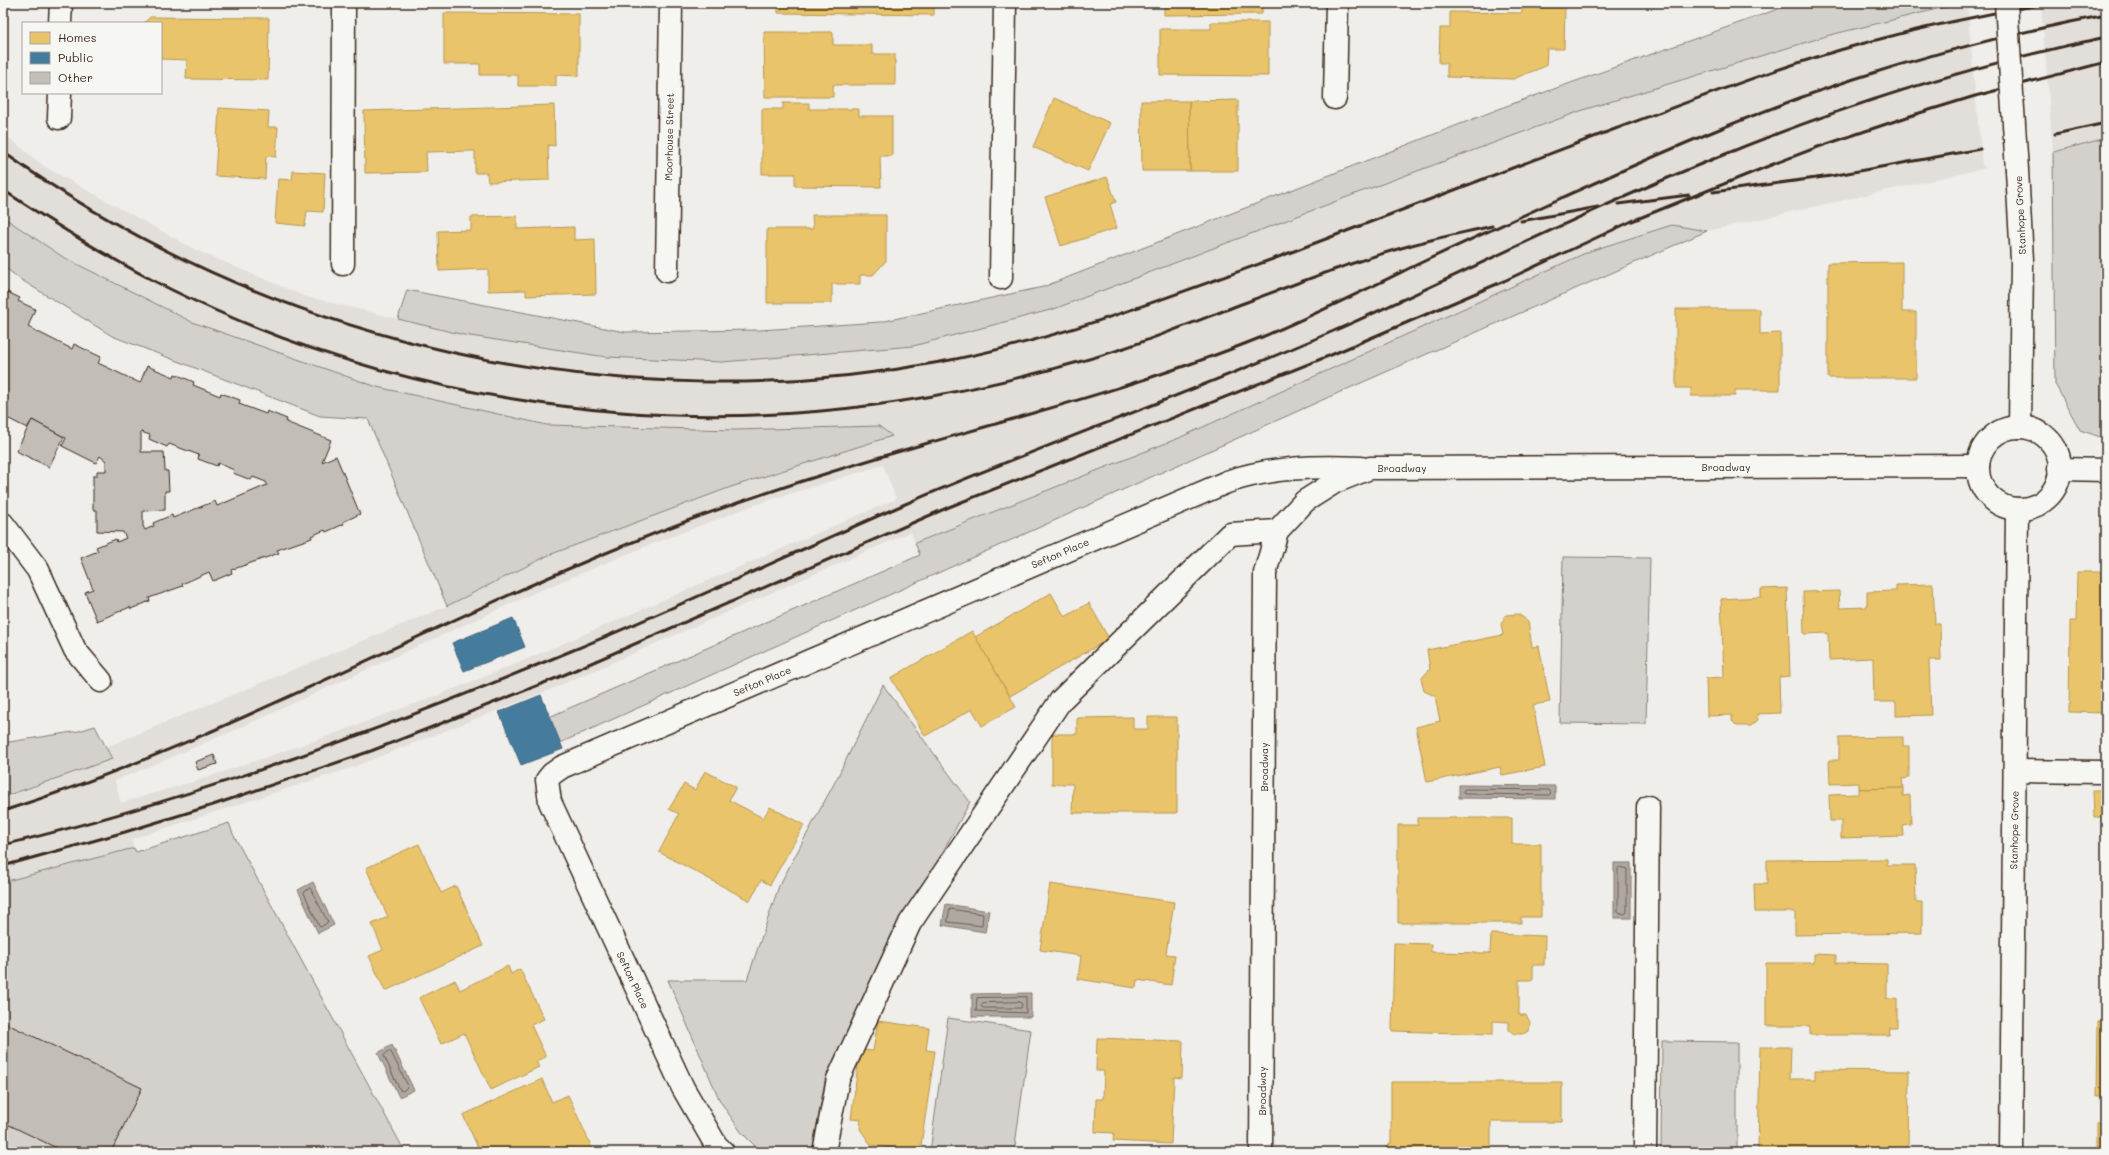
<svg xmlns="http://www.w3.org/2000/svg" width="2109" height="1155" viewBox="0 0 2109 1155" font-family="Mali,sans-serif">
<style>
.built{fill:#e2dfdb;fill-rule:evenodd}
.green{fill:#d4d1cc;stroke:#887e75}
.water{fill:#afa8a1;stroke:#81766d}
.homes{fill:#e9c46a;stroke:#b59653}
.public{fill:#457b9d;stroke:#426377}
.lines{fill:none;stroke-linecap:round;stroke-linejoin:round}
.shore{stroke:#695c52;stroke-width:1}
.building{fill:#c2bdb7;stroke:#3b2a1e;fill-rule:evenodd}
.minor-casing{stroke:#3b2a1e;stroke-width:25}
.major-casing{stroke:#3b2a1e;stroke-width:25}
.minor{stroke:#f6f6f2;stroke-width:22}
.major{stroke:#f6f6f2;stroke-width:22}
.rail{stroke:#3b2a1e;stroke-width:3}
.major-bridge-casing{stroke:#3b2a1e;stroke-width:25;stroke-linecap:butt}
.major-bridge{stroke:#f6f6f2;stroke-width:22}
.labels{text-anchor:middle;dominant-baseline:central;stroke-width:4;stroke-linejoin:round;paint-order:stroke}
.street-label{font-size:10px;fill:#3b2a1e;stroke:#f6f6f2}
</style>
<rect width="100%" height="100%" fill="#efeeea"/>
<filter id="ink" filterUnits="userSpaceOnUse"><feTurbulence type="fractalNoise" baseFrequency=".025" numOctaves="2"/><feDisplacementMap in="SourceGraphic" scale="8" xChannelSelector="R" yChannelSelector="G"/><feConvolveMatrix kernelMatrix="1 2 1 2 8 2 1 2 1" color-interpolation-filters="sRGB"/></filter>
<g filter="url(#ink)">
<g class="built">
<path d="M1962 3H1967L1982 164 1986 168 1707 231 1672 225 1590 251 1179 438 915 543 911 532 554 688 348 769 132 839 134 848 3 882V797L112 759 106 747 447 606 549 555 731 487 891 436 879 426 734 430 547 425 377 387 192 322 63 257 3 217V133L45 167 196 250 304 296 464 335 606 357 722 362 913 346 1054 309 1363 191 1586 109 1830 35ZM883 465 896 499 518 663 438 695 322 738 205 778 121 803 115 781 233 731 534 593 642 548 754 505Z"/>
<path d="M2041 3H2106V138L2053 152Z"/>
</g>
<g class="green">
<path d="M1795 3H1962L1830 35 1586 109 1363 191 1054 309 913 346 722 362 606 357 464 335 398 319 407 290 625 332 760 330 880 322 1043 287 1509 105Z"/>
<path d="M2106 138V439L2080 430 2055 384 2053 152Z"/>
<path d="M3 217 63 257 192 322 377 387 547 425 734 430 879 426 892 436 731 487 549 555 447 606 368 419 320 416 112 336 20 279 3 266Z"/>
<path d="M1672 225 1707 231 1329 397 560 743 549 717 920 555 915 543 1179 438 1590 251Z"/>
<path d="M1563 557 1650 558 1646 724 1560 723Z"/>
<path d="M883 685 970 802 864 995 825 1080 812 1152H761L741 1132 720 1101 668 980H747L779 886 836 780Z"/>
<path d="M95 726 112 759 3 797V743L79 731Z"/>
<path d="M229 823 233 834 405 1152H3V882L134 848 136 852Z"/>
<path d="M948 1018 1031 1030 1014 1152H930Z"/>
<path d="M1662 1041 1737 1042V1152H1661Z"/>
</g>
<g class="water">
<path d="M1459 785 1555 786V799L1459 798Z"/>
<rect x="1614" y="863" width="17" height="55"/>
<path d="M313 882 334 925 318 933 298 890Z"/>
<path d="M946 904 989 911 985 932 942 925Z"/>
<path d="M1031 993V1017H972V994Z"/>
<path d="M392 1045 414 1090 399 1097 378 1053Z"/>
</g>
<g class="homes">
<path d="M778 3H934V15L778 13Z"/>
<path d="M1150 3H1262V14L1164 15V6H1150Z"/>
<path d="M1522 6 1565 7 1564 49H1547L1546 66 1513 79 1447 77V63H1439L1440 28H1450V12L1522 13Z"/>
<path d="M444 13 579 14V76L556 75V86H518V75H480V64H444Z"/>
<path d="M150 17 269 18 268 80 186 79 187 60 161 59V23H144Z"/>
<path d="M1211 22H1268V76L1160 75V29H1211Z"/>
<path d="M764 32H833V45H872V54H895V85H833V97H765Z"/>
<path d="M1054 98 1110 123 1088 171 1033 147Z"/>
<path d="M1238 100V171H1190L1189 101Z"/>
<path d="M1141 101H1189L1190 171H1142Z"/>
<path d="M783 103H809V109H859V116H892V156H880L881 187 795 186V174H762V109H783Z"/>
<path d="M554 105 555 146 548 145 549 180 488 182 487 173H475V151L426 152 427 172 365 173 364 111Z"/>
<path d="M219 108 269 111 268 127H278L276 157 266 156 265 179 215 176Z"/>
<path d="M293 171 325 173 323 212 307 211 305 226 275 223 278 179 292 180Z"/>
<path d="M1107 177 1116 202 1110 204 1117 228 1061 246 1045 197Z"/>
<path d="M812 215H886V261L873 275H860V284H832V303H767V229H813Z"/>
<path d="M517 216V229L574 227V240L595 239 596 294 526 296V290L488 291V269L439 271 438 231 471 230V217Z"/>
<path d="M1902 262V312H1916V378H1828V263Z"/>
<path d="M1676 309H1760V334L1780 333V390H1735V396H1691V388H1676Z"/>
<path d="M2077 572H2106V713L2069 712 2070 621H2076Z"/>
<path d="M1933 584 1935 624H1940L1941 660H1929L1931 715 1896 716V702H1874L1873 658 1829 660 1828 633 1804 634 1803 592 1839 591 1840 608 1867 607V592L1896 591V585Z"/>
<path d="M1787 588 1790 676 1779 677 1780 713 1757 714 1758 720 1751 726H1737L1732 721V715L1707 716 1706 678 1724 677 1721 599 1761 597V589Z"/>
<path d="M1051 593 1065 617 1089 603 1109 639 1010 696 975 637Z"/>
<path d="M1518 614 1528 621 1532 647 1539 646 1550 702 1533 705 1545 767 1502 775 1500 767 1427 782 1416 727 1440 721 1435 696 1424 691 1421 679 1430 669 1427 650 1503 635 1501 624 1506 615Z"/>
<path d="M972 631 1016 707 982 726 972 709 925 736 891 678Z"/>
<path d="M1133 717V729H1148V717H1177V813H1072L1073 784H1052V734H1077V718Z"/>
<path d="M1903 737V746H1909V778L1902 779 1903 788 1859 789V783L1830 784 1829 760H1839V738Z"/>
<path d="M705 771 736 787 729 800 763 818 770 807 804 825 770 885 761 880 750 901 659 852 679 814 669 809 684 784 695 790Z"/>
<path d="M1903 788V796L1910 795 1911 824 1903 825 1904 836 1841 838V821H1830L1829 795 1859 794V789Z"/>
<path d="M2093 790H2106V818H2094Z"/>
<path d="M1418 818H1512V844H1541V917H1521V923H1398V825H1418Z"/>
<path d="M419 844 441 893 456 886 483 946 385 991 369 956 383 950 372 924 388 917 366 868Z"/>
<path d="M1887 859V865H1915L1916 902H1922V933L1795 935V912H1755L1754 884H1767V860Z"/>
<path d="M1050 884 1174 902 1166 954 1175 955 1171 985 1137 980 1136 988 1078 979 1081 956 1040 950Z"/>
<path d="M1491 934 1545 936 1544 965H1533V980H1519V1015H1526L1530 1022 1529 1031 1522 1034H1514L1509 1030V1022L1493 1021V1034L1392 1031 1394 943 1431 944V952L1490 953Z"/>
<path d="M1814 954 1836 955V963L1887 964V999L1897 998V1028H1890L1889 1035H1810V1026H1766V963H1814Z"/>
<path d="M508 966 511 974 520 969 544 1019 531 1025 546 1057 536 1061 539 1067 491 1090 464 1033 441 1044 419 998 455 980 460 990Z"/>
<path d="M878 1021 929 1028 926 1050 935 1051 920 1152 871 1145 860 1129 861 1120 851 1119 860 1050 873 1051Z"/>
<path d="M2098 1021H2106V1096H2097Z"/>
<path d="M1097 1038 1183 1041 1182 1078 1174 1077 1171 1144 1113 1141 1114 1133 1095 1132 1096 1099H1103L1104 1071H1096Z"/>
<path d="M1760 1047H1791L1790 1079H1815V1070L1909 1071 1908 1152 1853 1150 1852 1152H1821V1150H1810V1152H1758Z"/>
<path d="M542 1079 552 1102 568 1095 594 1152H480L463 1115Z"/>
<path d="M1391 1082H1562V1122H1491V1151L1521 1152H1389L1385 1148 1391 1143Z"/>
<rect x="2098" y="1125" width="8" height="27"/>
</g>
<g class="public">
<path d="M513 618 525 647 464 671 452 643Z"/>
<path d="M541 695 563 749 521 765 499 712Z"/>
</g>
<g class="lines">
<g class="shore">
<path d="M1465 789 1549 790 1551 793 1549 795 1465 794 1463 792Z"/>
<path d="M1620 867 1627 869V912L1625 914 1618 912V869Z"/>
<path d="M310 888 328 922 321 927 319 926 304 893Z"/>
<path d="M950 909 983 914 982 926 948 922Z"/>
<path d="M1026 997V1013L976 1011 977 998Z"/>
<path d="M1020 1002 1022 1004 1021 1008H983L981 1006 983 1003Z"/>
<path d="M389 1051 391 1052 408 1086 403 1091 400 1090 384 1056Z"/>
</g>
</g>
<g class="building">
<path d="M3 290 20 298 18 301 35 309 28 327 72 349 74 344 101 357 98 363 140 383 147 366 174 377 175 374 194 382 193 385 220 396 221 393 240 400 239 404 266 414 267 411 287 419 286 422 331 440 322 462 336 456 360 514 343 522 344 524 326 532 325 530 311 536 312 538 277 550 279 553 231 570 232 573 213 581 209 572 182 584 183 586 149 598 150 601 131 609 130 607 97 621 85 592 93 589 81 558 98 551 96 547 116 539 117 542 126 538 123 532 97 531V510H93V476H97V471H106V461L100 456 96 463 62 446 66 438 32 420 27 428 3 416ZM141 432 150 435 149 439 167 447 169 444 199 455 198 459 217 466 218 463 234 470 233 473 251 480 253 477 266 482 267 485 217 506 215 501 173 518 172 515 153 523 154 526 145 530 143 526V511L165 510V491H169L168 471H165L164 452H141Z"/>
<path d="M32 420 64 437 49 467 16 451Z"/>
<path d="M214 755 217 764 198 770 195 762Z"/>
<path d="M3 1022 142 1088 111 1152H65L3 1122Z"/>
</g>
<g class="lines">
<g class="minor-casing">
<g id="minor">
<path d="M60 23 61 3"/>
<path d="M1335 98 1337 3"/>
<path d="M59 118 60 93"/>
<path d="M343 264 344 3"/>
<path d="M667 271 671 3"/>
<path d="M1001 278 1005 3"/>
<path d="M2059 469 2106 470"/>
<path d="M3 524 38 570 75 650 101 681"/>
<path d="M2015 771 2106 772"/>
<path d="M723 1152 716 1145 683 1088 550 802 547 780 552 774 562 767 1227 482C1270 467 1316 466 1361 468"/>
<path d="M824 1152 838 1079 910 923 1061 700 1230 534 1277 531"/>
<path d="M1261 1152 1265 573 1277 531 1305 501 1335 482 1370 468 1978 466"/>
<path d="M1645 1152 1648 807"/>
</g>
</g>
<g class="major-casing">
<g id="major">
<path d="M2017 170 2022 260 2020 427"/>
<circle cx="2019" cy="468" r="41"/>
<path d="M2011 1152 2017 509"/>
</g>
</g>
<use href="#minor" class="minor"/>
<use href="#major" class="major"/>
<g class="rail">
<path d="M2055 134 2106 123"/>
<path d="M3 152C139 249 292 317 455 353 614 388 780 392 940 362 1057 340 1169 297 1281 256 1392 214 1504 171 1615 129 1697 99 1777 67 1861 44 1924 27 1988 13 2052 3"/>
<path d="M3 190C58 226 113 261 172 290 386 396 638 437 875 405 945 396 1014 380 1082 361 1140 345 1196 321 1252 300 1311 278 1370 255 1431 240 1451 235 1471 231 1492 226"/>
<path d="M1713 192 1831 176 1980 149"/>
<path d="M1618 204 1689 195"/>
<path d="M1521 221 1598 207"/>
<path d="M3 811C223 741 424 625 638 540 732 502 830 471 928 443 1041 411 1153 381 1262 337 1315 315 1365 290 1416 265 1467 241 1519 217 1570 194 1663 152 1757 111 1854 79 1936 52 2021 31 2106 15"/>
<path d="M3 845C198 798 386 728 571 651 683 605 792 553 903 505 1049 442 1200 390 1345 326 1465 272 1584 212 1706 162 1835 108 1969 66 2106 37"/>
<path d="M3 866 125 832 213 805 371 751 559 677 949 507 1331 355 1504 281 1632 221 1771 165 1818 147 1913 115 1975 96 2106 62"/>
</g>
<g class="major-bridge-casing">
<path id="major-bridge" d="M2006 3 2017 170"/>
</g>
<use href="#major-bridge" class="major-bridge"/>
</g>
</g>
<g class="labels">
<g class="street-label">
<text transform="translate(669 137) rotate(-89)">Moorhouse Street</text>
<text transform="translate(2020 215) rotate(-93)">Stanhope Grove</text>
<text x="1726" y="467">Broadway</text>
<text x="1402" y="468">Broadway</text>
<text transform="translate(1060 553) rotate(-23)">Sefton Place</text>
<text transform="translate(762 681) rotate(-23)">Sefton Place</text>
<text transform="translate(1264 767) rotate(-90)">Broadway</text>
<text transform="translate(2014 830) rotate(-89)">Stanhope Grove</text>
<text transform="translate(633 980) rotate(65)">Sefton Place</text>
<text transform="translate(1262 1091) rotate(-90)">Broadway</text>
</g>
</g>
<rect width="2109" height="1155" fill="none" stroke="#f6f6f2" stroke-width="16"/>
<rect x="8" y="8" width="2093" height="1139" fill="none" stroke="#3b2a1e" stroke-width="1.5" filter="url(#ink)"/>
<rect x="22" y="22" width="140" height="72" fill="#f6f6f2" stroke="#aba49d"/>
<rect x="30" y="32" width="20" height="12" fill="#e9c46a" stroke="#aba49d"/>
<text x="58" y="42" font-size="12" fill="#3b2a1e">Homes</text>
<rect x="30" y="52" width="20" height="12" fill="#457b9d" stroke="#aba49d"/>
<text x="58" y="62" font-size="12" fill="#3b2a1e">Public</text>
<rect x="30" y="72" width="20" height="12" fill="#c2bdb7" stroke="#aba49d"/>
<text x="58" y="82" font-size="12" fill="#3b2a1e">Other</text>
</svg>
